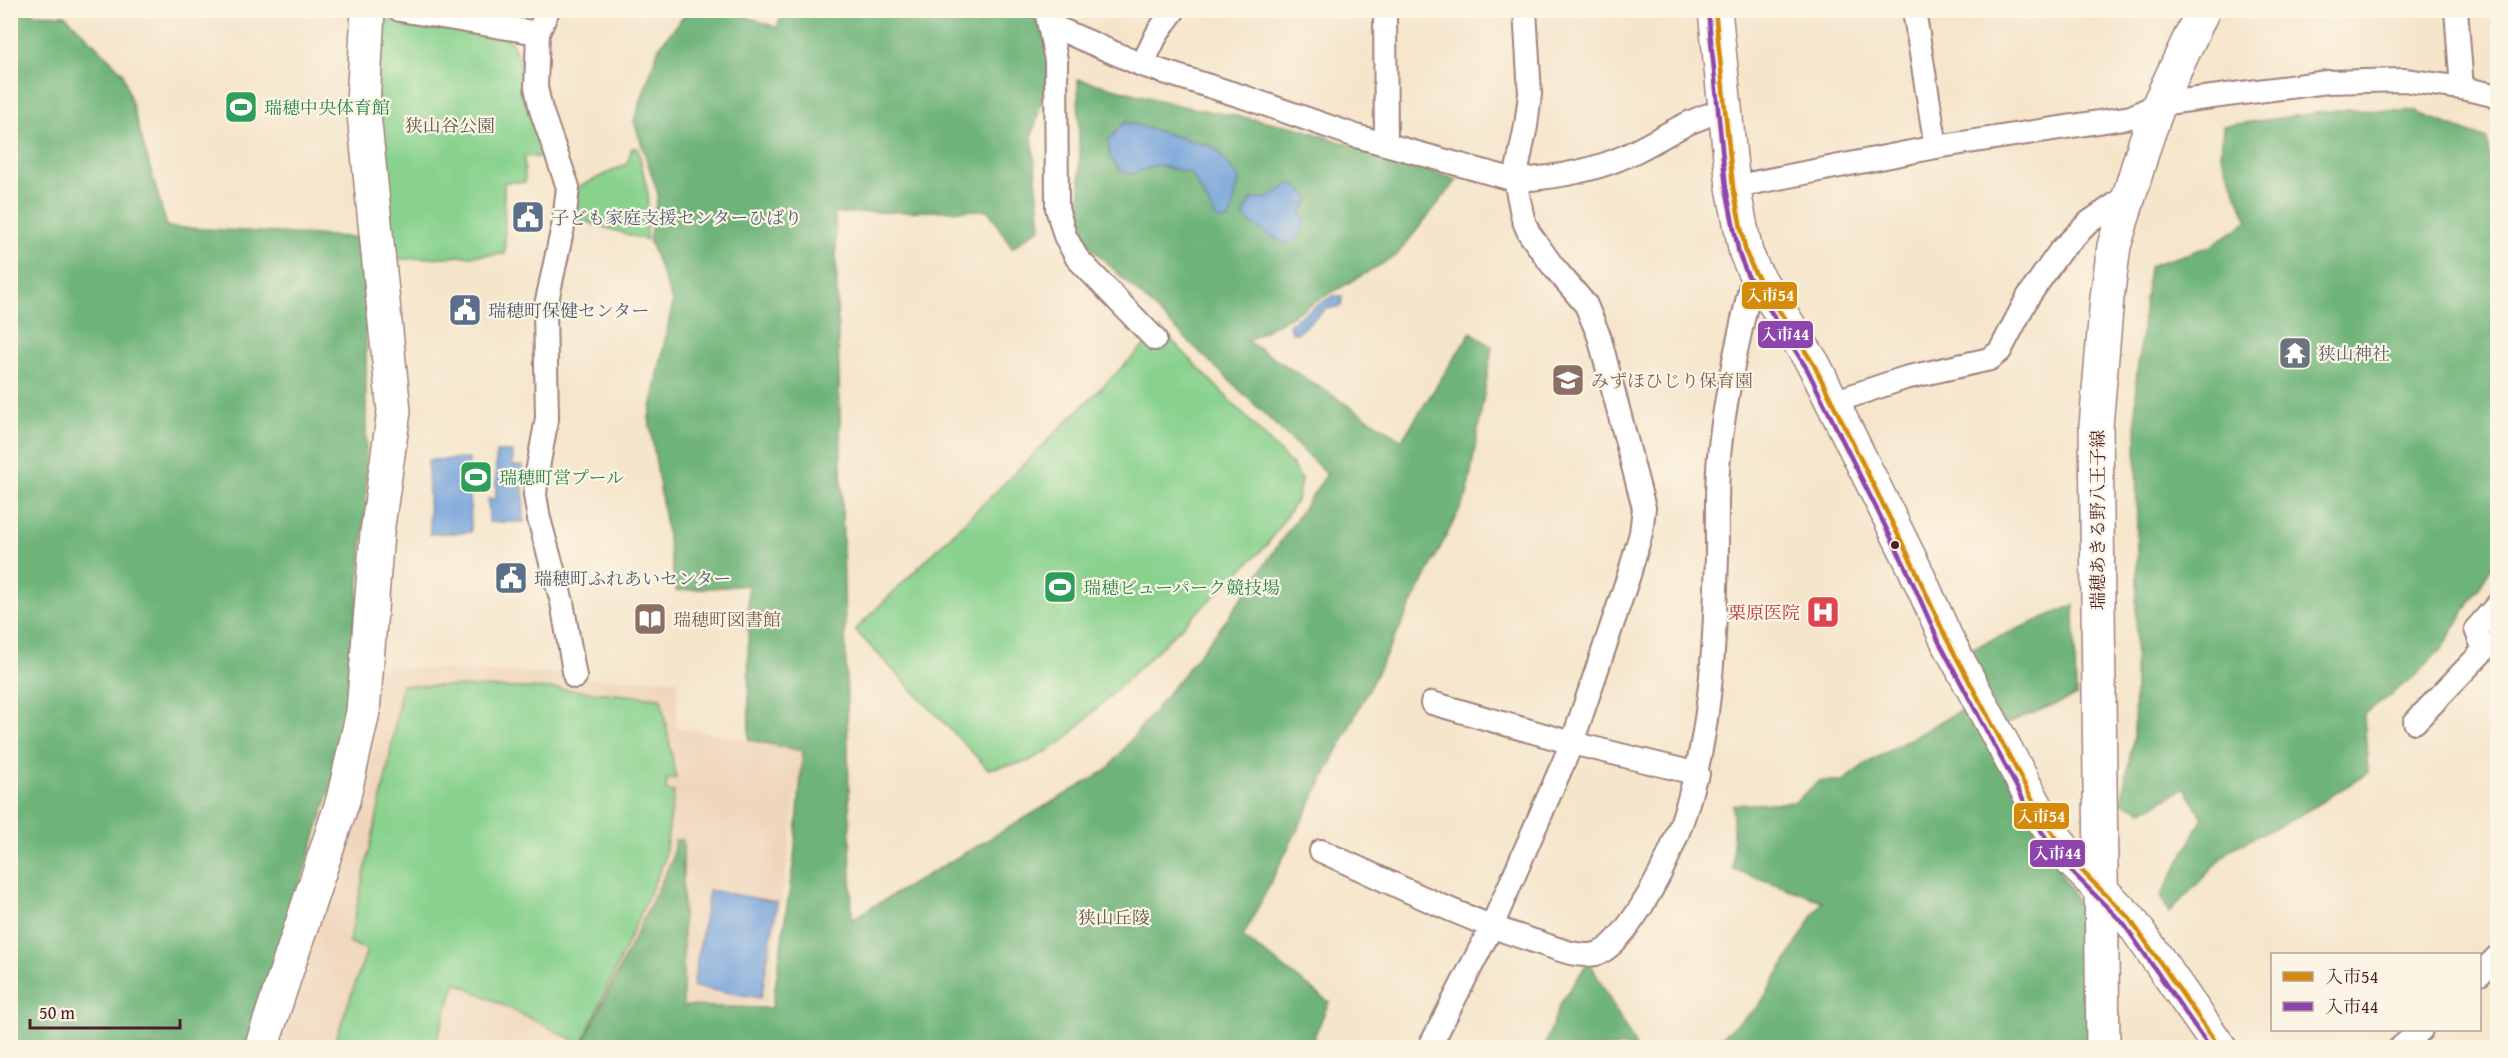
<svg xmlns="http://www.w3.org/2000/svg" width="2508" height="1058" viewBox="0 0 2508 1058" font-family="'Gentium Book Plus','Noto Serif JP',serif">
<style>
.built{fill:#efd6bb}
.green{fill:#89d28e;stroke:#6a785c;stroke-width:1.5}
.forest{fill:#6eb479;stroke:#5c6a52;stroke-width:1.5}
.water{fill:#71a1db;stroke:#5e6083;stroke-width:1.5}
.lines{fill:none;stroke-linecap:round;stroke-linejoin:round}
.street-casing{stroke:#a0827b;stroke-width:26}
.secondary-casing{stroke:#a0827b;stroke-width:36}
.street{stroke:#fff;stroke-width:22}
.secondary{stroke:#fff;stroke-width:33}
.bus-1-casing{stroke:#fcf5e5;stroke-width:9}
.bus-2-casing{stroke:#fcf5e5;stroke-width:9}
.bus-1{stroke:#d48b09;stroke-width:4.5}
.bus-2{stroke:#8e44ad;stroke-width:4.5}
.bus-dot{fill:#4a1f2b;stroke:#fcf5e5;stroke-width:2}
.labels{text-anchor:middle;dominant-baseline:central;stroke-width:4.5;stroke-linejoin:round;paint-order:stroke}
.leisure-label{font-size:18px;fill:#27864d;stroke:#fcf5e5;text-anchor:start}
.park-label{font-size:18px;fill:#5d5549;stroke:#fcf5e5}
.service-label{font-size:18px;fill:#4e5e75;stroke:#fcf5e5;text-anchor:start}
.worship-label{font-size:18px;fill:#5b616d;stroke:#fcf5e5;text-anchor:start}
.education-label{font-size:18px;fill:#785e54;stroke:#fcf5e5;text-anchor:start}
.street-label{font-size:18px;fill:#4a1f2b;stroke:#fcf5e5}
.health-label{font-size:18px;fill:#be3a42;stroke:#fcf5e5;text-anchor:end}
.line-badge{stroke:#fcf5e5;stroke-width:2}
.badge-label{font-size:16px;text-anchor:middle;font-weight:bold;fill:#fff}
</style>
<rect width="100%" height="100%" fill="#fcf5e5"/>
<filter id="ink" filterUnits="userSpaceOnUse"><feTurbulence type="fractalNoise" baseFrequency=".0167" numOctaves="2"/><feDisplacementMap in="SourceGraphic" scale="12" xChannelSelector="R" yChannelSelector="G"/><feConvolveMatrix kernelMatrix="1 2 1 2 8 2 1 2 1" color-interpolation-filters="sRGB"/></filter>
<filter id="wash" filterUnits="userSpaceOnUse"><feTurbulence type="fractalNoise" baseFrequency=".008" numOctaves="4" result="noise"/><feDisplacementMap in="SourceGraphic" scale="24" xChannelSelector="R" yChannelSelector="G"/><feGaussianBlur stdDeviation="1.35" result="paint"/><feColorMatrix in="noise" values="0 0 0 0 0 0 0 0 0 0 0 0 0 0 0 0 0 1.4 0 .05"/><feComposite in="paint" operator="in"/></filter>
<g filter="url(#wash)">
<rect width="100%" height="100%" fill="#f5e5cb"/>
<path class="built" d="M376 667 558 673 565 678 678 680 676 727 803 750 767 1004 683 1006V840H676L673 860 581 1047 273 1048Z"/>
<g class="green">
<path d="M374 18 509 38 523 66V94L544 158 524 156 525 182H504L505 254 385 260Z"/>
<path d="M632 148H638L648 194 646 240 574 218 578 187 627 164Z"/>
<path d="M1161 329 1292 465 1301 480 1297 500 1267 545 1060 744 1027 762 988 769 855 630Z"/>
<path d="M402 685 558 689 661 698 676 778 667 779 666 790 674 792 664 861 582 1044 456 982 434 1047H333L367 950 349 942 388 767Z"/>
</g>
<g class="forest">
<path d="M10 11H33L34 14 65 15 123 73 167 227 366 238V505L348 710 336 770 249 1047H11Z"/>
<path d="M688 11H732L777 28 783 11H1033L1056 50 1032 136 1041 227 1012 248 988 210 835 213 852 919 1107 770 1228 618 1327 474 1081 238 1078 79 1182 106 1295 127 1457 180 1396 256 1247 341 1402 440 1471 332 1492 347 1467 495 1243 937 1329 1002 1314 1037 1324 1047 581 1048 672 860 675 840H683V1006L772 1008 794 859 803 751 749 740 748 585 676 591 649 418 673 302 649 240 658 194 634 121 659 47Z"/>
<path d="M2338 110 2413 111 2487 139 2498 227 2497 558 2442 648 2416 675 2364 715 2368 773 2297 817 2231 849 2169 913 2161 896 2203 818 2185 788 2143 811 2121 802 2134 736 2137 573 2136 383 2149 266 2211 246 2248 221 2221 155 2223 126Z"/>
<path d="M2074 605 2076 696 2000 726 1966 651Z"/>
<path d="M1968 706 2083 913 2089 1047 1702 1048 1717 1040 1759 1006 1822 901 1733 869V805L1795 802 1819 781H1843L1864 765Z"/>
<path d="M1589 961 1636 1047 1544 1048 1560 1004Z"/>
</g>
<g class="water">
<path d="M1125 122 1214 147 1239 179 1232 212 1228 220 1217 219 1191 173 1157 165 1132 174 1122 172 1110 157 1108 141Z"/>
<path d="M1292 183 1310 198 1301 212 1305 220 1299 238 1284 244 1253 225 1243 216 1252 199 1268 198Z"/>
<path d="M1333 296H1342L1341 306 1326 309 1297 333H1292L1289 325 1294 320Z"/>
<path d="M496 452H513V466H523L524 522H489L488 499H496Z"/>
<path d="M469 459 471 532 430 534 428 460Z"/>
<path d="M709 890 777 902 761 998 693 987Z"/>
</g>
</g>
<g filter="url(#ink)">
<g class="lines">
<g class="street-casing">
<g id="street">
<path d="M400 10 538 33"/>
<path d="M548 10 538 33 536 87 541 110 568 187 564 222 545 310 547 418 537 473 535 495 539 519 562 602 575 677"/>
<path d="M1385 10 1386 144"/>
<path d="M1914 10 1936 147"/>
<path d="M2456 10 2462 88"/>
<path d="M1047 15 1056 60 1057 208 1065 236 1077 258 1155 339"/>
<path d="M1050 25 1142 65 1244 97 1356 136 1515 180C1553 178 1594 171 1628 155 1664 138 1685 120 1725 110"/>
<path d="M1142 65 1158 32 1174 10"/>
<path d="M1733 187 1936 147 2131 117 2159 104 2327 82 2404 80 2462 88 2493 95 2498 99"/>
<path d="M1833 402 1905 378 1990 359 2000 351 2028 297 2060 251 2089 222 2129 195"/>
<path d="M1432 703 1572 743 1698 774"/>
<path d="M2415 722 2484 650 2476 629 2498 604"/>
<path d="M1321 851C1392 883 1463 919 1537 942 1556 948 1576 958 1596 954 1613 950 1632 921 1641 907 1709 801 1714 675 1717 553 1717 521 1716 488 1719 456 1725 394 1740 332 1754 271"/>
<path d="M2480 974 2498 956"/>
<path d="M1429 1048 1491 928 1572 743 1629 575 1641 533 1644 508 1599 336 1586 305 1552 265 1529 233 1523 219 1515 180 1526 126 1530 94 1525 10"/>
<path d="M2400 1048 2421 1030"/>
</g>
</g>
<g class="secondary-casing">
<g id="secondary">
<path d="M1715 10 1733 187 1746 253 1754 271 1814 365 1914 567 1946 638 2044 821 2072 861 2129 918 2220 1048"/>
<path d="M261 1048 343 800 363 712 377 533 394 411 363 104 368 10"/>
<path d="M2103 1048 2096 426 2107 298 2114 246 2145 143 2159 104 2203 10"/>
</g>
</g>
<use href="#street" class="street"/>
<use href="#secondary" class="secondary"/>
<g class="bus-1-casing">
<path id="bus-1" d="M1715 10 1733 187 1746 253 1754 271 1814 365 1914 567 1946 638 2044 821 2072 861 2129 918 2220 1048"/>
</g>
<g class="bus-2-casing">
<path id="bus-2" d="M1708 11 1726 188 1739 254 1747 274 1807 369 1907 570 1939 642 2037 825 2066 866 2123 923 2210 1048"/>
</g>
<use href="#bus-1" class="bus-1"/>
<use href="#bus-2" class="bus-2"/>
</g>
</g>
<defs>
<g id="stadium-square" transform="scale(1.725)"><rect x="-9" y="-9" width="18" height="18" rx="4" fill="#2e9e5b" stroke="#fcf5e5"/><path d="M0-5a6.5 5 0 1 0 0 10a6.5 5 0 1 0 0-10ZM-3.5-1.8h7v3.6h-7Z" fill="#fff"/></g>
<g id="civic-square" transform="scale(1.725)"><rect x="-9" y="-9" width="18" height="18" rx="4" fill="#5c6f8a" stroke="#fcf5e5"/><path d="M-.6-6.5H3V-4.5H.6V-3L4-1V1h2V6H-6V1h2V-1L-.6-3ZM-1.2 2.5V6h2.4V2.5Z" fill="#fff"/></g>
<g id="temple-square" transform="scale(1.725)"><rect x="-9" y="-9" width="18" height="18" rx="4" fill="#6b7280" stroke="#fcf5e5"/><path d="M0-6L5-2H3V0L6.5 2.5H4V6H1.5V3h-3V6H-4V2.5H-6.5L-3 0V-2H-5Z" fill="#fff"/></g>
<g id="school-square" transform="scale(1.725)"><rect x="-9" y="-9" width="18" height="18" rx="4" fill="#8d6e63" stroke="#fcf5e5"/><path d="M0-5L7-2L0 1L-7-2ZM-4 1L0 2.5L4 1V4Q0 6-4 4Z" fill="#fff"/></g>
<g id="hospital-square" transform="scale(1.725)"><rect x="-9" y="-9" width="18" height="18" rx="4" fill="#e0444e" stroke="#fcf5e5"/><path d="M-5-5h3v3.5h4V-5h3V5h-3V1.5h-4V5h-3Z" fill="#fff"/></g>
<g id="library-square" transform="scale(1.725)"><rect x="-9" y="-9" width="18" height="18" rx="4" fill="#8d6e63" stroke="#fcf5e5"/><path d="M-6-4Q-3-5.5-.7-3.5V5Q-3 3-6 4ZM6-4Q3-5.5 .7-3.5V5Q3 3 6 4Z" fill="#fff"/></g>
</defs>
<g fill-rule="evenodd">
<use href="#stadium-square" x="241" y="107"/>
<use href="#civic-square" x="528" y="217"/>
<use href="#civic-square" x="465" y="310"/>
<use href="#temple-square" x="2295" y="353"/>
<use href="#school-square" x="1568" y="380"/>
<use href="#stadium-square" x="476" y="477"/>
<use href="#civic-square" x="511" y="578"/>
<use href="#stadium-square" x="1060" y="587"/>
<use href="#hospital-square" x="1823" y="612"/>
<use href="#library-square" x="650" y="619"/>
</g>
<circle class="bus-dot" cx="1895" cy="545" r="5"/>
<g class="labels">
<g class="leisure-label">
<text x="264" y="107">瑞穂中央体育館</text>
<text x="499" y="477">瑞穂町営プール</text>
<text x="1083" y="587">瑞穂ビューパーク競技場</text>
</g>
<g class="park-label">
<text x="450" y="125">狭山谷公園</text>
<text x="1114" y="917">狭山丘陵</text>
</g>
<g class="service-label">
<text x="551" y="217">子ども家庭支援センターひばり</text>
<text x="488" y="310">瑞穂町保健センター</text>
<text x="534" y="578">瑞穂町ふれあいセンター</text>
</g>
<g class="worship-label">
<text x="2318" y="353">狭山神社</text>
</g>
<g class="education-label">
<text x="1591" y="380">みずほひじり保育園</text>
<text x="673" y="619">瑞穂町図書館</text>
</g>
<g class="street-label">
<text transform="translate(2097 520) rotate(-90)">瑞穂あきる野八王子線</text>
</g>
<g class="health-label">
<text x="1800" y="612">栗原医院</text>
</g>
</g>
<g class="line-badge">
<rect x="1741" y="281" width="57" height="29" rx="6" fill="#d48b09"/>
<rect x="1757" y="320" width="57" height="29" rx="6" fill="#8e44ad"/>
<rect x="2013" y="802" width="57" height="28" rx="6" fill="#d48b09"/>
<rect x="2029" y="839" width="57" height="29" rx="6" fill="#8e44ad"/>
</g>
<g class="badge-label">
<text x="1770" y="301">入市54</text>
<text x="1785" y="340">入市44</text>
<text x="2041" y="822">入市54</text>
<text x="2057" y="859">入市44</text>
</g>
<rect width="2508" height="1058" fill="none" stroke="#fcf5e5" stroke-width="36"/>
<rect x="2271" y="953" width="210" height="78" fill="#fcf5e5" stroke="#b59f9b" stroke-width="1.5"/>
<rect x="2283" y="972" width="30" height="9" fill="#d48b09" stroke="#b59f9b" stroke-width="1.5"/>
<text x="2325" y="983" font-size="18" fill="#4a1f2b">入市54</text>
<rect x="2283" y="1002" width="30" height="9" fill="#8e44ad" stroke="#b59f9b" stroke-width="1.5"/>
<text x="2325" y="1013" font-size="18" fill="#4a1f2b">入市44</text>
<path d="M30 1019v9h150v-9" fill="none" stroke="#4a1f2b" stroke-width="3"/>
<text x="39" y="1019" font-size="18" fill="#4a1f2b" stroke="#fcf5e5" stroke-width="4.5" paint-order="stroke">50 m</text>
</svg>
